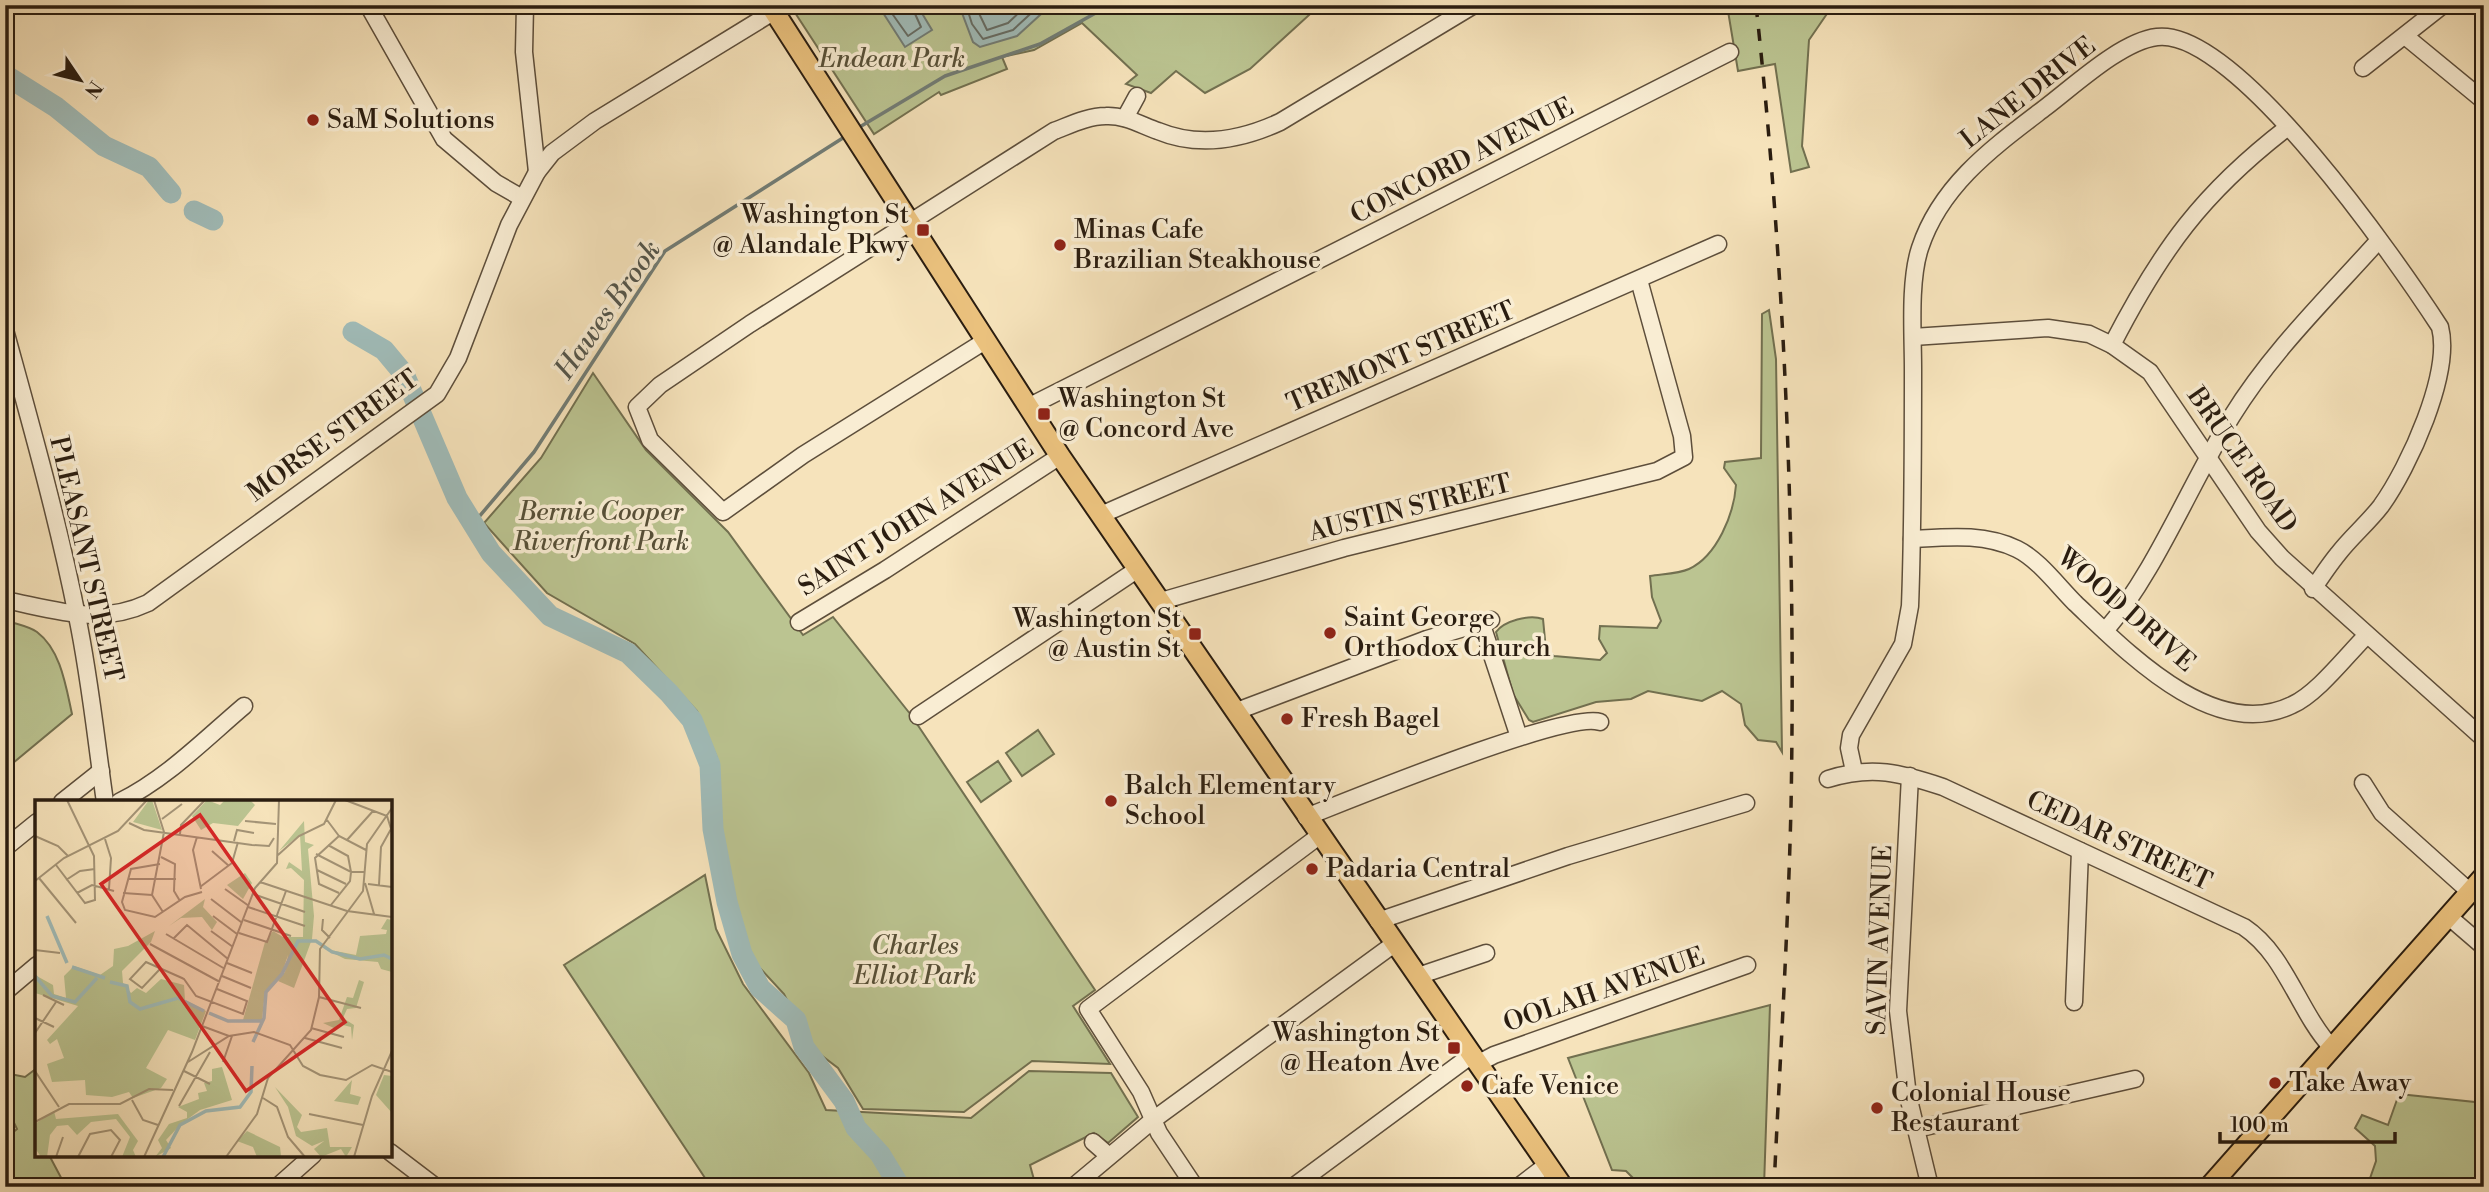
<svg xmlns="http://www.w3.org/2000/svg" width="2489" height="1192" viewBox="0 0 2489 1192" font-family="'Libre Bodoni',serif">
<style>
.green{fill:#bbc491;stroke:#727050;stroke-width:2}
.water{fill:#a0bcb9;stroke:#717c75;stroke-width:2}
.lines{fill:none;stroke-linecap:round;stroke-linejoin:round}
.shore{stroke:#656c64;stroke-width:2}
.stream{stroke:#717c75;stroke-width:3.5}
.river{stroke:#a0bcb9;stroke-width:21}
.minor-casing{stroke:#5d4e3b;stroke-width:19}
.major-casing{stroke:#2a1d10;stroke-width:23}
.minor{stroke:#f9edd3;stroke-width:16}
.major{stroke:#ebc27e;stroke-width:19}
.rail{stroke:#2a1d10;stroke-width:3.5;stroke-dasharray:12 12;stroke-linecap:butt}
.poi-dot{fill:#8f2418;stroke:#f9edd3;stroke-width:2.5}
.labels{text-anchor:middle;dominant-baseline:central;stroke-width:7;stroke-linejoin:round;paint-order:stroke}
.park-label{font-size:26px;font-style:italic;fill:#564f37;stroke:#f9edd3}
.street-label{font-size:26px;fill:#2a1d10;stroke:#f9edd3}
.poi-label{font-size:26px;fill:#2a1d10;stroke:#f9edd3;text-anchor:start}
.water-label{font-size:28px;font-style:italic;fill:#53554b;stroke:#f9edd3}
.inset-river{fill:none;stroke:#a0bcb9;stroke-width:3.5}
.inset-road{fill:none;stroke:#a49477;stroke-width:2}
.view{fill:#d62828;fill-opacity:0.15;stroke:#d62828;stroke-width:3.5}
.inset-edge{fill:none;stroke:#2a1d10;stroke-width:3.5}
</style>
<rect width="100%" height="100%" fill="#f6e3bb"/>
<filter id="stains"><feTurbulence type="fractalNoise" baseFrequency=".00286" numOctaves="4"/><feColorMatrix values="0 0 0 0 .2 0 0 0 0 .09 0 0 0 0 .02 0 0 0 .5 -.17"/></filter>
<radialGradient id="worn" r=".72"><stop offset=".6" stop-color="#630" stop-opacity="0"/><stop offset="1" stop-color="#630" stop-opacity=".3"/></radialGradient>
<g class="green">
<path d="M790 5H1320L1250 69 1205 93 1176 71 1151 93 1126 84 1137 75 1082 23 1034 50 1002 57 1007 69 941 95 939 92 874 134Z"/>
<path d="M1727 5H1833L1809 40 1802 146 1809 167 1791 172 1775 64 1738 71Z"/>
<path d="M1769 310 1776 359 1782 752 1776 742 1758 740 1745 725 1741 704 1722 691 1702 701 1648 691 1631 699 1596 702 1533 722 1529 720 1513 694 1496 632C1504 621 1529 614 1543 619L1546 650 1554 656 1600 660 1607 653 1599 639 1600 626 1657 628 1661 621 1652 597 1650 576C1662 574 1678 574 1689 569 1717 556 1734 514 1736 485L1724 468 1725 462 1761 458 1762 314Z"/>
<path d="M593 373 646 450 728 532 803 635 833 617 911 715 1095 990 1073 1006 1110 1064 1032 1061 964 1112 863 1109 838 1068 821 1055 804 1033 784 994 746 953 722 844 717 758 697 711 635 644 547 593 484 523 541 458Z"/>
<path d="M5 620C15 624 29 626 37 632 61 650 66 687 72 714L7 768Z"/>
<path d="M1038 730 1054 754 1022 776 1006 753Z"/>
<path d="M998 761 1011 781 981 802 967 782Z"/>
<path d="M705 875 716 929 743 984 809 1073 826 1110 971 1118 1029 1071 1111 1073 1138 1117 1108 1143 1094 1133 1030 1165 1036 1187H711L564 965Z"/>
<path d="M1770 1005 1764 1187H1642L1626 1171 1612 1170 1568 1058Z"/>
<path d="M37 1068V1155H49L66 1187H5V1139L17 1129 5 1104V1073L25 1077Z"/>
<path d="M2399 1094 2484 1103V1187H2367L2376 1161 2375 1146 2355 1128 2362 1115 2388 1125Z"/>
</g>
<g class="water">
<path d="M878 5H917L932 30 905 47Z"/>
<path d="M959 5H1051L1017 36 980 47 973 42Z"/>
</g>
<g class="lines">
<g class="shore">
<path d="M886 5 908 36 921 27 911 5"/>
<path d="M966 5 972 24 983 39 1013 30 1040 5"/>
<path d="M975 5 987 30 1008 23 1027 5"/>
</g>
<g class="stream">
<path d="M858 128 945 76 1040 44 1110 5"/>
<path d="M472 525 534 452 665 251 846 136"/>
</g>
<g class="river">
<path d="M5 75 56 107 104 146 149 167 171 193"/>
<path d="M194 211 213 220"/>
<path d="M353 332 384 350 404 374 457 498 491 553 550 616 628 653 669 693 692 720 710 765 713 829 727 902 742 954 760 988 796 1020 804 1047 844 1101 856 1128 880 1154 900 1187"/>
</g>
<g class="minor-casing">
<g id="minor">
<path d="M368 5 444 139 496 183 522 198"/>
<path d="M525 5 524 52 537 172"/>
<path d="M2405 36 2484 101"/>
<path d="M2363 68 2443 5"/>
<path d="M1125 118 1137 96"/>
<path d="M5 330C31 425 58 520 77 616 90 678 96 740 105 802"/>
<path d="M1913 337 2048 328 2089 334 2112 345 2150 372 2258 531 2282 558 2484 739"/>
<path d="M985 341 803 455 723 512 650 440 637 407 660 385 750 324 1054 131C1070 125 1088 116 1106 116 1124 115 1141 125 1158 131 1199 148 1241 140 1280 122L1474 5"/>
<path d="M2112 345C2161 250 2202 193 2288 127"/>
<path d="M1028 407 1730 52"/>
<path d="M1103 514 1718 244"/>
<path d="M1912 539C1948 537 1984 533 2017 549 2038 559 2058 586 2075 603 2127 652 2214 743 2292 705 2317 694 2346 656 2366 636"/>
<path d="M5 600C56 610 99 626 148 603L437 394 458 358 509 225 537 172 552 153 595 121 773 12"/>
<path d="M1161 601 1344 548 1657 471 1684 457 1682 436 1639 280"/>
<path d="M799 622 885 570 1060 456"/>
<path d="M1481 622 1519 737"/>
<path d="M2105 631C2155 573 2191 482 2232 416 2272 351 2329 296 2379 240"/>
<path d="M1237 711 1427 639 1491 620"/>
<path d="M918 716 1138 569"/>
<path d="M1854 771 1849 748 1851 735 1903 644 1910 606C1913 527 1913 448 1913 369 1913 334 1909 281 1920 248 1941 184 1995 146 2046 107 2075 85 2122 41 2157 37 2236 27 2399 264 2440 327 2452 373 2409 467 2381 506 2368 523 2351 537 2338 554 2329 565 2321 577 2313 589"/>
<path d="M1910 776 1898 1011 1908 1096 1930 1187"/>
<path d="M1828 779C1872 765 1901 773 1943 787L2244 927C2286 955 2298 1011 2332 1048"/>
<path d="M2363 783 2382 813 2470 892"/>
<path d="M62 802 101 771"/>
<path d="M119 802C166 779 204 740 244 706"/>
<path d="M1306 817C1352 799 1566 711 1600 722"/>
<path d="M5 848 37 822"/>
<path d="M2448 916 2484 947"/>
<path d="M1378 921 1568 856 1746 803"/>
<path d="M1418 976 1486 953"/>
<path d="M5 992 37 965"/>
<path d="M2074 1002 2080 851"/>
<path d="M1479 1063 1494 1055 1747 965"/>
<path d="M1916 1129 2135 1079"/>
<path d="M1093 1142 1109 1156"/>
<path d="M390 1152 436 1187"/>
<path d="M277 1187 313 1155"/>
<path d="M1073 1187 1153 1120 1394 944"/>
<path d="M1195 1187 1159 1133 1141 1092 1088 1009 1319 836"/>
<path d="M1293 1187 1473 1054"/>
<path d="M1518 1187 1548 1164"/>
</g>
</g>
<g class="major-casing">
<g id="major">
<path d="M770 5 1060 456 1563 1187"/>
<path d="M2209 1187 2484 876"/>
</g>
</g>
<use href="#minor" class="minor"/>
<use href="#major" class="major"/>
<path class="rail" d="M1756 5C1785 272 1796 539 1791 807 1788 933 1780 1060 1774 1187"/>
</g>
<g class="poi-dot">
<circle cx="313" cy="120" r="7"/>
<rect x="916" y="223" width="14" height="14" rx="3.5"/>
<circle cx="1060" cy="245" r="7"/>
<rect x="1037" y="407" width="14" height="14" rx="3.5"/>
<circle cx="1330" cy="633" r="7"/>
<rect x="1188" y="627" width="14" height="14" rx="3.5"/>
<circle cx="1287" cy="719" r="7"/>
<circle cx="1111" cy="801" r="7"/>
<circle cx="1312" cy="869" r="7"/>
<rect x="1447" y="1041" width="14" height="14" rx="3.5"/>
<circle cx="2275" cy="1083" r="7"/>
<circle cx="1467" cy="1086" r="7"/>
<circle cx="1877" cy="1108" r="7"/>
</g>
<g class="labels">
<g class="park-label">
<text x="892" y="59">Endean Park</text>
<text x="601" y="512">Bernie Cooper<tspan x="601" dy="30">Riverfront Park</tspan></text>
<text x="915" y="946">Charles<tspan x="915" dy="30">Elliot Park</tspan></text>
</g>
<g class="street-label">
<text transform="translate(2028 93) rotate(-38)">LANE DRIVE</text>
<text transform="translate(1462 161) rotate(-27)">CONCORD AVENUE</text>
<text transform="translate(1401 357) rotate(-23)">TREMONT STREET</text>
<text transform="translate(333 436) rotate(-36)">MORSE STREET</text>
<text transform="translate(2242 460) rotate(55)">BRUCE ROAD</text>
<text transform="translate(1410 508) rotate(-14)">AUSTIN STREET</text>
<text transform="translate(916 518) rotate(-32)">SAINT JOHN AVENUE</text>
<text transform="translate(86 559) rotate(77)">PLEASANT STREET</text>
<text transform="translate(2126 610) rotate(41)">WOOD DRIVE</text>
<text transform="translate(2119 841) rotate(25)">CEDAR STREET</text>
<text transform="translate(1880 940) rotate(-88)">SAVIN AVENUE</text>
<text transform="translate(1604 990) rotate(-19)">OOLAH AVENUE</text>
</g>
<g class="poi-label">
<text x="327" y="120">SaM Solutions</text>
<text x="909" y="215" text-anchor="end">Washington St<tspan x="909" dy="30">@ Alandale Pkwy</tspan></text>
<text x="1074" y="230">Minas Cafe<tspan x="1074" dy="30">Brazilian Steakhouse</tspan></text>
<text x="1058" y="399">Washington St<tspan x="1058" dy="30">@ Concord Ave</tspan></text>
<text x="1344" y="618">Saint George<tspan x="1344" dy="30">Orthodox Church</tspan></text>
<text x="1181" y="619" text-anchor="end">Washington St<tspan x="1181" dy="30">@ Austin St</tspan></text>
<text x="1301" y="719">Fresh Bagel</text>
<text x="1125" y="786">Balch Elementary<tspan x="1125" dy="30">School</tspan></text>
<text x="1326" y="869">Padaria Central</text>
<text x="1440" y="1033" text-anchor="end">Washington St<tspan x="1440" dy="30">@ Heaton Ave</tspan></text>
<text x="2289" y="1083">Take Away</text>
<text x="1481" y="1086">Cafe Venice</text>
<text x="1891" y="1093">Colonial House<tspan x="1891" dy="30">Restaurant</tspan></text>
</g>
<g class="water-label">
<text transform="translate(608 310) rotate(-55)">Hawes Brook</text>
</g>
</g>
<g transform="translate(35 800)">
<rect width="357" height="357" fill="#f6e3bb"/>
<path d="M114 0H117L127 30 98 22ZM172 0 185 5 190 0H215L220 5 203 26 178 23 166 30 157 16ZM269 21 270 42 279 45 273 49 279 116 277 139 259 188 243 181 250 172 253 155 247 173 230 192 227 220H208L230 142 238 131 248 137H268L269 80 256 68 251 69 254 62 267 71 265 35 244 51ZM210 73 217 83 208 99 192 85ZM170 99 168 107 182 122 177 130 167 117 146 118 134 126ZM352 119 357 120V172L346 169 343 162 310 159 290 149 321 155 325 136 351 134 352 130 346 129ZM120 131 116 142 87 171 88 183 96 193 102 188 111 193 126 179 149 185 150 200 171 211 160 240 133 230 111 268 132 279 126 288 98 298 94 292 77 297 51 295 50 280 17 282 12 264 29 258 22 239 15 244 12 240 43 206 0 193V165V175L18 185 19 194 31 198 29 176 39 166 65 175 78 166 79 149 93 146ZM324 180 329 182 321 208 312 209 308 218 319 225 317 240 316 227 304 224 301 229 288 223 304 220 312 197 318 198ZM187 267 197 300 165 310 146 324 131 340 136 348 120 357 127 348 123 340 134 324 152 318V312L143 307 164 299 163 293 172 291 169 283 177 281V269ZM349 275 357 276V313L341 295ZM317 280 315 294 326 297 323 305 299 301ZM240 287 267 315 262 327 266 332 292 328 295 347H317L311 357 306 349 286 357 279 349 289 341 277 346 261 336 253 307ZM19 311 21 319 83 314 103 341 98 350 101 357H87L95 337 81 319 56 322 42 335 33 325 22 326 15 335 12 357H6L0 348V324ZM212 331 245 347 246 356 254 357H222L218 347 202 341Z" fill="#bbc491"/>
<path class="inset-river" d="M12 116 32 163M37 167 70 178M0 176 17 196 40 202 62 178M75 182 92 186 95 202 105 209 143 198 169 211M174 213 193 221H227M218 242 229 218 231 192 247 174 263 141H281L297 152 325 159 349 155 357 159M128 357 145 325 171 311 205 307 216 292 217 266"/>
<path class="inset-road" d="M119 0 129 32 117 95 128 112M310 0 352 16 357 32M127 19 147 4M292 20 304 36 331 50M210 21 241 24M94 23 109 30 217 45 234 46 239 38M145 34 146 25 170 0M0 36 23 46 33 56M162 37 158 50 166 89M70 39 76 58 74 89M312 40 338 11M199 41 202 30 219 33M293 45 313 56 316 72 315 81 296 105M177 51 194 66M281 54 316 72H329M243 55 264 36 289 24 301 0M126 57 140 64 139 91 145 101M125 64 96 69 87 102 90 110 120 117 150 97 167 92M21 65 50 103 60 100 59 56 32 0M282 70 311 84M4 78 41 123M93 79H141M31 80 45 71 60 69M0 81 29 58 83 31 112 0M225 82 312 111 357 117M330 83 339 114M333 84 357 87M344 85 346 47 356 29M165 87 197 63 203 42M190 89 214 106M42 93 57 85 79 91M88 93 117 95M304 93 284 84 280 58 304 36M218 94 270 112M176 99 206 122M213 107 270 126M178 116 202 134M288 119 287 130 295 138M209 120 256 136M176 131 198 147M204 133 232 142 251 91M131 134 190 169M139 138 152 125 193 159M115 144 185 182M0 150 25 153M192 163 217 173M126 168 107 188 95 179 111 162 147 178 149 179 161 196 208 214 212 201 182 189M187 176 216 188M8 195 29 205M284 197 326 208M0 218 19 227M167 226 194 236M276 228 309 237M0 233 21 202M270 238 307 248M153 262 194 236 219 232 255 245 268 266 285 275 311 280 337 265 357 272M188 262 197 236M0 271 24 307M149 271 175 284M228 298 242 307 253 337 270 357M97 300 108 320 123 325M144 306 175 252M274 314 328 325M0 322 34 304H85L114 289 138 290M21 357 28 337M43 357 55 334 76 330 85 340 76 357M109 357 157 252 220 88 242 63 244 0M191 357 222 314 233 278 276 230 284 197 285 149 328 91 332 44 357 8M319 357 337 296 357 251"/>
<path class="view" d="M165 15 310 222 211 291 66 84Z"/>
<rect width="357" height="357" class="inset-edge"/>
</g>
<rect width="2489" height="1192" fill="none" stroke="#f6e3bb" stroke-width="28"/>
<rect x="7" y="7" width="2475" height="1178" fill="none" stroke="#2a1d10" stroke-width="3.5"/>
<rect x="14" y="14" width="2461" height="1164" fill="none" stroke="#2a1d10" stroke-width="2"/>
<g transform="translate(80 80) rotate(125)" stroke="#f9edd3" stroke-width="5" paint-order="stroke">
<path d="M0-5L12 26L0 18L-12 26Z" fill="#2a1d10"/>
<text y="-10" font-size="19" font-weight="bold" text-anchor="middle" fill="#2a1d10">N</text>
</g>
<path d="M2220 1132v10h175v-10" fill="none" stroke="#2a1d10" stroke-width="3.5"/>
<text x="2230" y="1132" font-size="21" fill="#2a1d10" stroke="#f9edd3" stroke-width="5" paint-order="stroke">100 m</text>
<rect width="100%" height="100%" filter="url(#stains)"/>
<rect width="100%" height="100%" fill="url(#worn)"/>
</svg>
